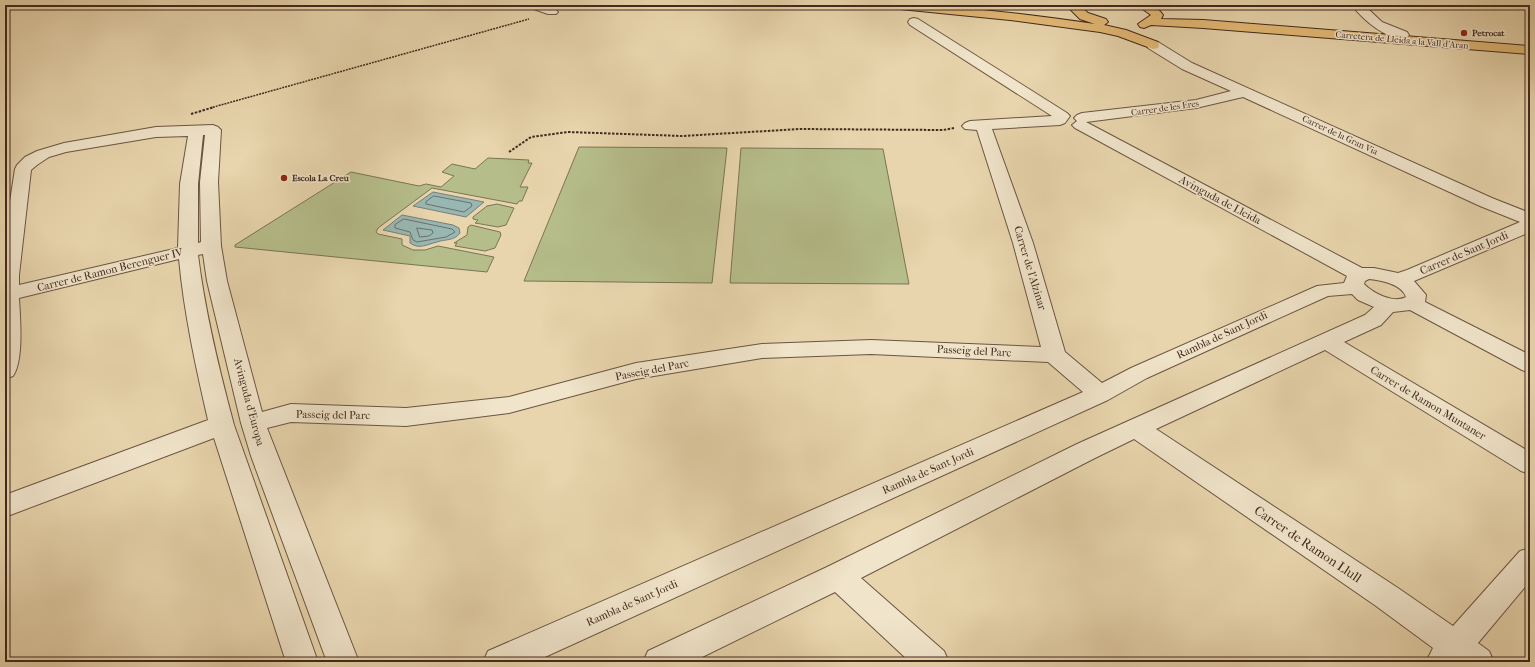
<svg xmlns="http://www.w3.org/2000/svg" width="1535" height="667" viewBox="0 0 1535 667" font-family="'IM FELL French Canon',serif">
<style>
.green{fill:#b5bd8a;stroke:#7b7454}
.water{fill:#99b7b2;stroke:#767f77}
.lines{fill:none;stroke-linecap:round;stroke-linejoin:round}
.shore{stroke:#6d7068;stroke-width:1}
.minor-casing{stroke:#6b5542;stroke-width:2}
.major-casing{stroke:#412a1e;stroke-width:2}
.path-far1{stroke:#412a1e;stroke-width:1.5;stroke-dasharray:2 1;stroke-linecap:butt}
.path{stroke:#412a1e;stroke-width:2;stroke-dasharray:2.5 1.5;stroke-linecap:butt}
.minor{fill:#f0e4ca;fill-rule:evenodd}
.major{fill:#e4ba76;fill-rule:evenodd}
.poi-dot{fill:#8f2418;stroke:#f0e4ca;stroke-width:1.5}
.labels{text-anchor:middle;dominant-baseline:central;stroke-width:3;stroke-linejoin:round;paint-order:stroke}
.far-poi-label{font-size:9px;font-weight:bold;fill:#412a1e;stroke:#f0e4ca;text-anchor:start}
.far-street-label{font-size:9px;fill:#412a1e;stroke:#f0e4ca}
.street-label{font-size:11px;fill:#412a1e;stroke:#f0e4ca}
.near-street-label{font-size:13px;fill:#412a1e;stroke:#f0e4ca}
</style>
<rect width="100%" height="100%" fill="#e8d5ad"/>
<filter id="stains"><feTurbulence type="fractalNoise" baseFrequency=".005" numOctaves="4"/><feColorMatrix values="0 0 0 0 .2 0 0 0 0 .09 0 0 0 0 .02 0 0 0 .5 -.17"/></filter>
<radialGradient id="worn" r=".72"><stop offset=".6" stop-color="#630" stop-opacity="0"/><stop offset="1" stop-color="#630" stop-opacity=".3"/></radialGradient>
<g class="green">
<path d="M579 147 727 148 712 283 524 281Z"/>
<path d="M741 148 883 149 909 284 730 283Z"/>
<path d="M488 158 529 160 528 163H532L520 187H528L522 201H519L517 204 432 188 378 228 376 232 378 234 402 239V245L413 250H425L438 246 494 257 487 272 235 247V245L351 172 419 186 426 184 441 187 454 176 442 172 452 164 475 169Z"/>
<path d="M497 204 514 208 506 225 498 227 475 223 478 220 473 219V217L487 206Z"/>
<path d="M471 225 500 232 501 235 495 248 485 251 455 246 457 243H454L467 235 468 227Z"/>
</g>
<g class="water">
<path d="M433 192 484 202 466 217 413 206Z"/>
<path d="M402 215 453 225 459 228 460 233C454 241 446 239 437 242 428 244 419 250 410 243V236L383 230Z"/>
</g>
<g class="lines">
<g class="shore">
<path d="M434 196 471 203 472 206 464 212 426 204V202Z"/>
<path d="M404 219 452 229 455 232 446 237 417 242 413 240 410 232 395 228V225Z"/>
<path d="M417 228 432 230 433 233 429 236 420 237Z"/>
</g>
<g class="minor-casing">
<g id="minor">
<path d="M526 5C536 5 551 3 558 12L556 14H548L528 7Z"/>
<path d="M1352 5H1364L1382 22 1407 32 1409 35 1407 38C1388 42 1362 19 1352 5Z"/>
<path d="M914 18 918 19 1067 113 1070 116 1065 123 1060 125 992 129 1033 243 1065 352 1102 383 1131 368 1317 286 1344 283 1347 276 1075 128 1072 125 1077 121 1074 118 1077 115 1082 113 1196 100 1231 91 1182 69 1148 48 1147 45 1148 42H1158L1192 63 1492 198 1530 213V232L1414 281 1426 295 1425 302 1530 355V373L1522 370 1410 310 1393 312 1381 325 1344 342 1530 452V474L1521 471 1325 350 1156 429 1398 588 1453 626 1520 551 1530 548V581L1478 643 1489 651 1494 662H1426L1433 648 1376 606 1134 439 1095 458 861 578 944 651 949 662H910L835 592 692 662H643L648 651 827 567 1077 444 1365 315 1374 307 1358 300 1352 294 1328 296 1147 378 1108 400 534 662H483L488 651 1083 392 1048 362 871 354 762 358 636 379 509 413 406 426 291 422 267 428 359 662H327L251 456 241 423 207 281 203 254 198 255C205 312 219 369 234 425L318 662H286L214 438 5 517V495L208 420C196 368 184 313 179 259L19 298C20 318 24 360 13 376L5 379V234L15 169 17 165 25 157 37 151 64 143 156 127 213 125 218 127 221 130 218 182 221 246 227 281 262 412 291 404 406 408 509 397 636 363 762 344 871 340 1041 347 1013 243 977 130 965 129 962 126 965 123 970 121 1052 116 910 25 908 22 910 19ZM1243 97 1480 206 1520 222 1407 270 1398 273 1374 268H1362L1086 122 1196 108ZM203 135H205L200 182 201 242 198 243V184ZM188 136 180 184 178 248 19 285V275L31 170 37 165 49 157 66 152 156 137ZM1369 279C1380 280 1402 284 1406 297 1393 304 1373 293 1364 284L1365 281Z"/>
</g>
</g>
<g class="major-casing">
<g id="major">
<path d="M884 5C955 5 1025 14 1095 24L1080 19 1070 9 1071 5H1083L1082 8 1088 13 1106 19 1108 22 1104 25 1126 30 1158 42 1159 45 1158 48 1153 49 1118 36 1100 32 1010 20 890 8 886 7Z"/>
<path d="M1137 5C1149 5 1156 5 1163 15L1161 19 1203 20 1530 46V54L1203 28 1151 25 1144 28 1140 27 1138 24 1151 15Z"/>
</g>
</g>
<g class="path-far1">
<path d="M566 8 577 5"/>
<path d="M210 108 529 19"/>
</g>
<g class="path">
<path d="M191 114 214 107"/>
<path d="M509 152 531 137 568 132 682 136 800 129 943 130 954 128"/>
</g>
<use href="#minor" class="minor"/>
<use href="#major" class="major"/>
</g>
<g class="poi-dot">
<circle cx="1464" cy="33" r="4"/>
<circle cx="284" cy="178" r="4"/>
</g>
<g class="labels">
<g class="far-poi-label">
<text x="1472" y="33">Petrocat</text>
<text x="292" y="178">Escola La Creu</text>
</g>
<g class="far-street-label">
<text transform="translate(1402 40) rotate(5)">Carretera de Lleida a la Vall d'Aran</text>
<text transform="translate(1165 108) rotate(-8)">Carrer de les Eres</text>
<text transform="translate(1340 135) rotate(25)">Carrer de la Gran Via</text>
</g>
<g class="street-label">
<text transform="translate(1220 200) rotate(28)">Avinguda de Lleida</text>
<text transform="translate(1464 253) rotate(-23)">Carrer de Sant Jordi</text>
<text transform="translate(1030 268) rotate(73)">Carrer de l'Alzinar</text>
<text transform="translate(110 270) rotate(-14)">Carrer de Ramon Berenguer IV</text>
<text transform="translate(1222 335) rotate(-25)">Rambla de Sant Jordi</text>
<text transform="translate(974 351) rotate(3)">Passeig del Parc</text>
<text transform="translate(652 370) rotate(-11)">Passeig del Parc</text>
<text transform="translate(249 402) rotate(75)">Avinguda d'Europa</text>
<text transform="translate(1428 403) rotate(31)">Carrer de Ramon Muntaner</text>
<text transform="translate(333 415) rotate(1)">Passeig del Parc</text>
<text transform="translate(928 471) rotate(-24)">Rambla de Sant Jordi</text>
<text transform="translate(632 603) rotate(-24)">Rambla de Sant Jordi</text>
</g>
<g class="near-street-label">
<text transform="translate(1308 544) rotate(34)">Carrer de Ramon Llull</text>
</g>
</g>
<rect width="1535" height="667" fill="none" stroke="#e8d5ad" stroke-width="20"/>
<rect x="6" y="6" width="1523" height="655" fill="none" stroke="#412a1e" stroke-width="2"/>
<rect x="10" y="10" width="1515" height="647" fill="none" stroke="#412a1e"/>
<rect width="100%" height="100%" filter="url(#stains)"/>
<rect width="100%" height="100%" fill="url(#worn)"/>
</svg>
